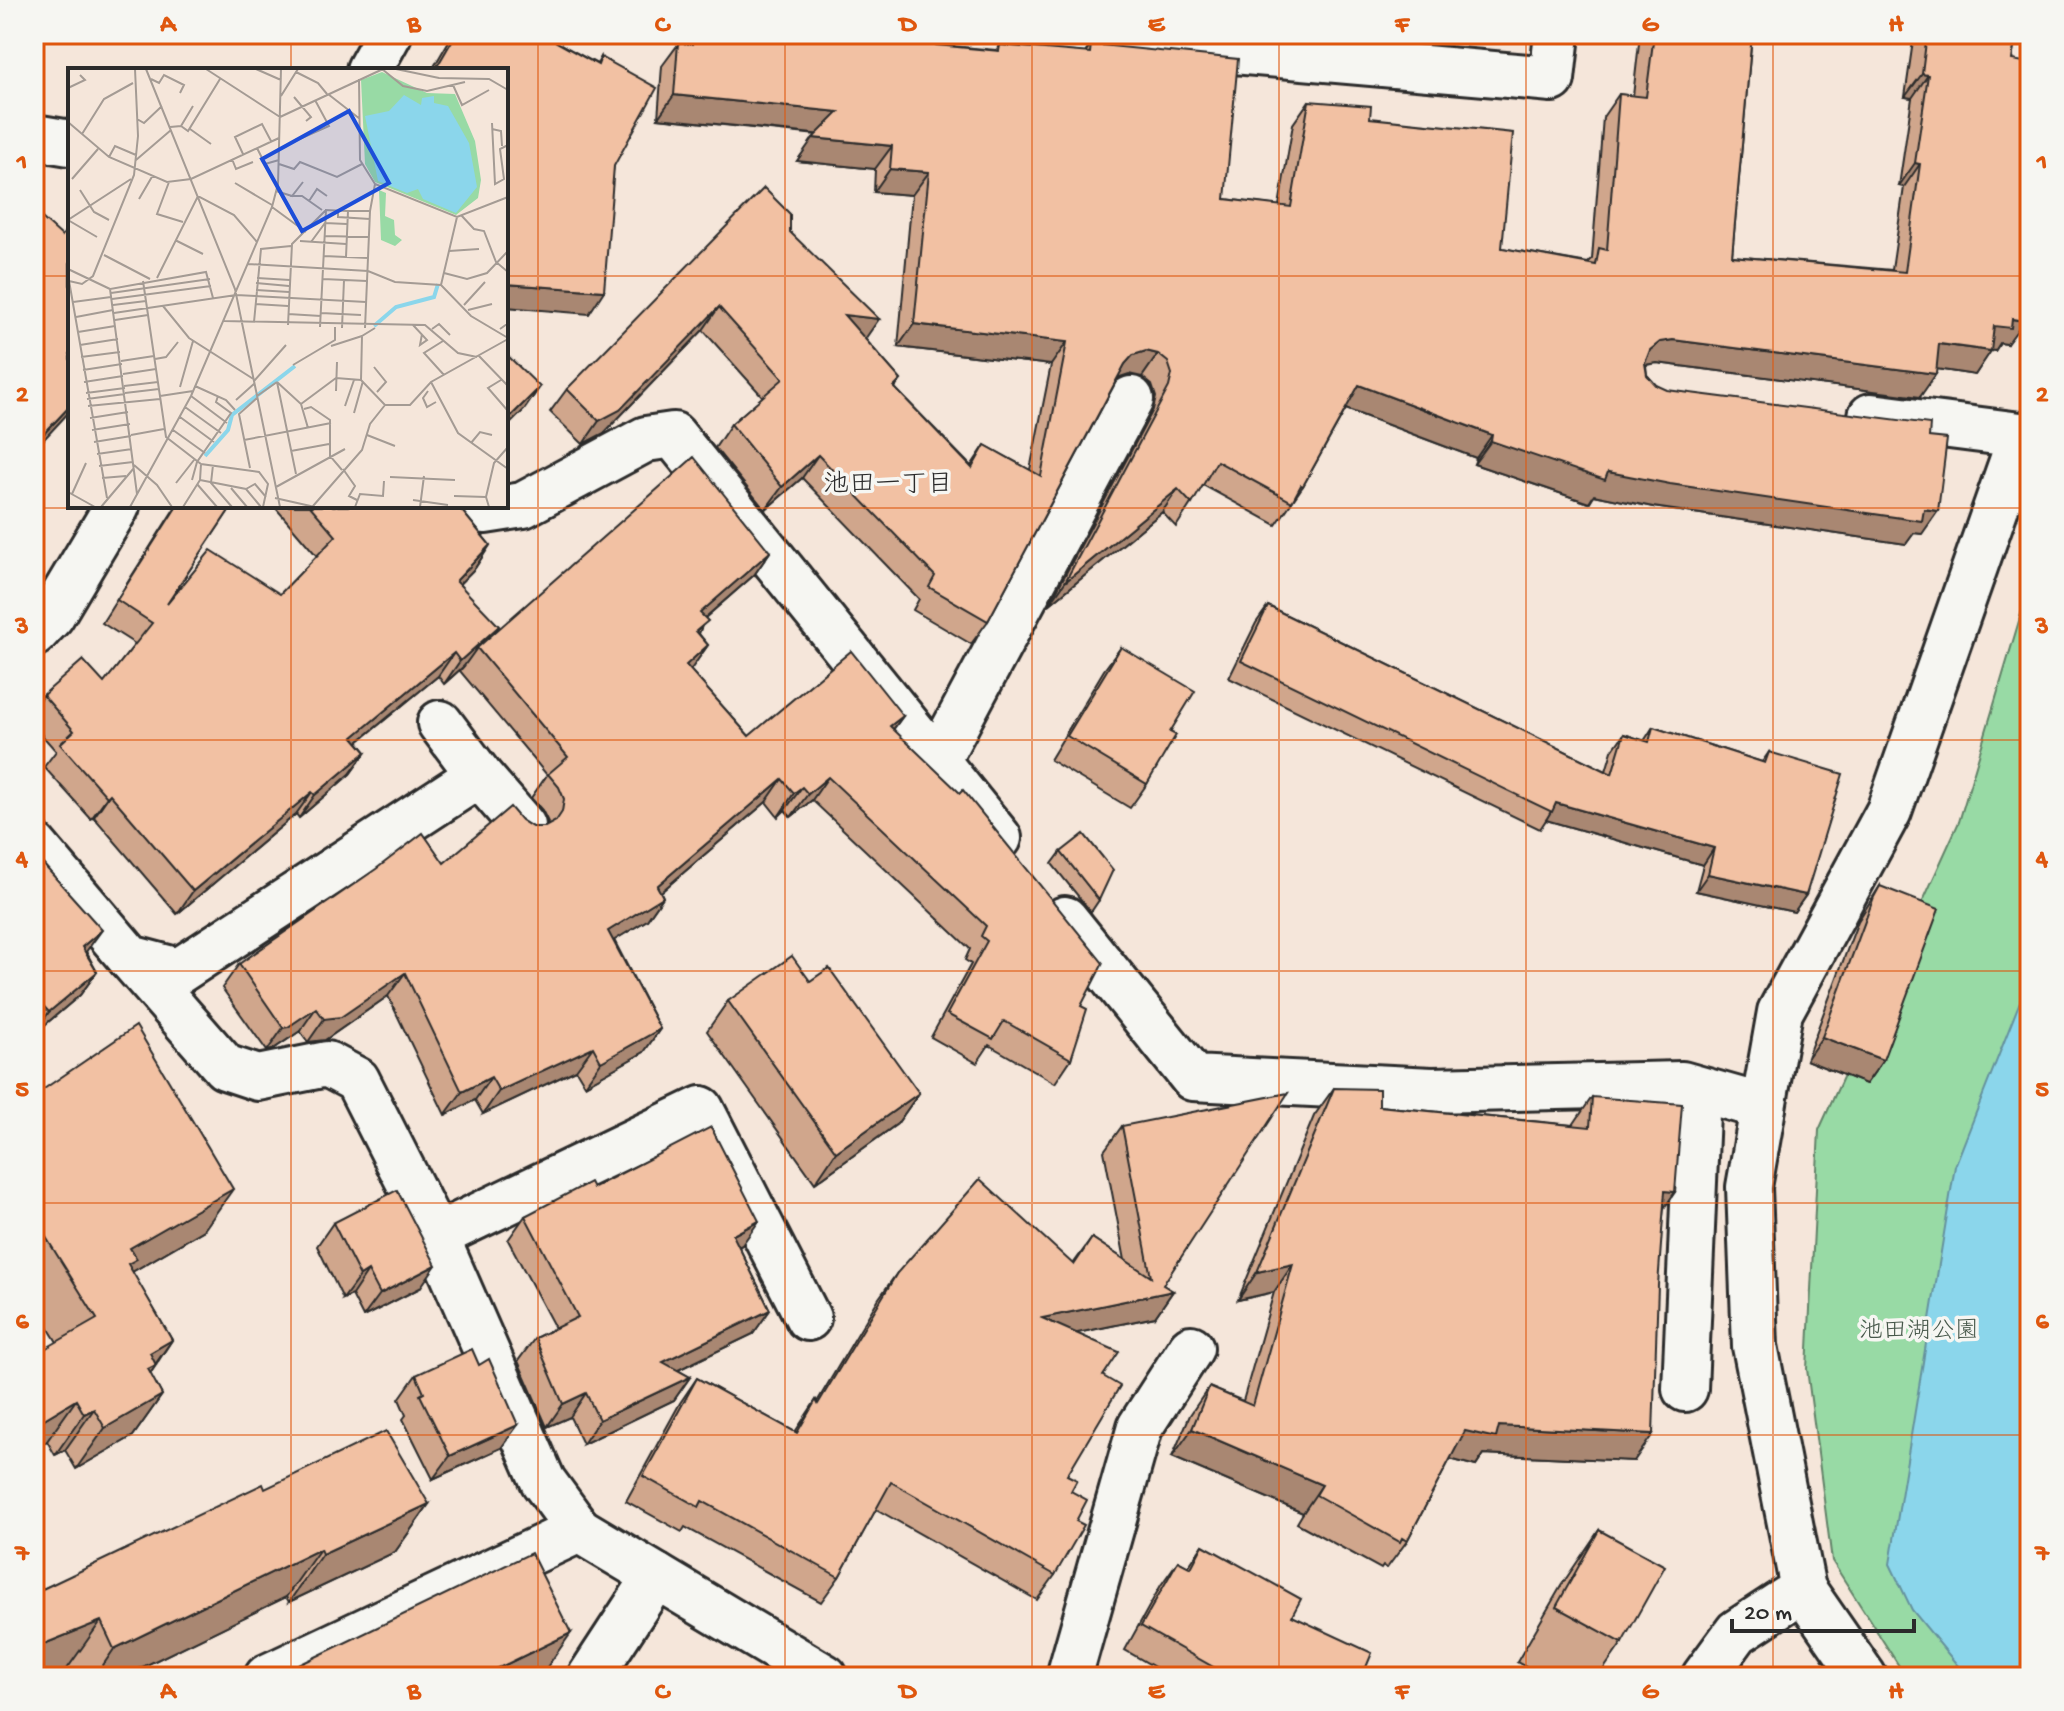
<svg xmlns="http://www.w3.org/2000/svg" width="2064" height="1711" viewBox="0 0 2064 1711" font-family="'Gochi Hand','Klee One',sans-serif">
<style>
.green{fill:#98daa5;stroke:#628268;stroke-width:2}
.water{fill:#8bd6eb;stroke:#65929e;stroke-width:2}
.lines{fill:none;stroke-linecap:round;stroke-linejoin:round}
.minor-casing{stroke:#2b2b2b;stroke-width:50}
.minor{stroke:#f6f6f2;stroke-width:44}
.wall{fill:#d0a68c;stroke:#2b2b2b;stroke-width:2}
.shaded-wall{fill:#a98772;stroke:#2b2b2b;stroke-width:2}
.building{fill:#f2c1a3;stroke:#2b2b2b;stroke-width:2}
.grid{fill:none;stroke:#df570e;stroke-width:2;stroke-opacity:0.55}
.labels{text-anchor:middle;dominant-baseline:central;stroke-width:7;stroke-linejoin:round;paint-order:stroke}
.park-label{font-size:24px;fill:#46574a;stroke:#f6f6f2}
.neighbourhood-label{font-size:26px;fill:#2b2b2b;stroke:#f6f6f2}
.inset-river{fill:none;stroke:#8bd6eb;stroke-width:4}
.inset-road{fill:none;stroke:#a49b94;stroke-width:2}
.view{fill:#1d4ed8;fill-opacity:0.15;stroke:#1d4ed8;stroke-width:4}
.inset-edge{fill:none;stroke:#2b2b2b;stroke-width:4}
.neatline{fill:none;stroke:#df570e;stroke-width:3}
.grid-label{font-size:26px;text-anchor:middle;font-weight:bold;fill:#df570e}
</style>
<rect width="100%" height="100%" fill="#f5e6da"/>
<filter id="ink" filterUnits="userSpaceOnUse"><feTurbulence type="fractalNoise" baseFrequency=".0125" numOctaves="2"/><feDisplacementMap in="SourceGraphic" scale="16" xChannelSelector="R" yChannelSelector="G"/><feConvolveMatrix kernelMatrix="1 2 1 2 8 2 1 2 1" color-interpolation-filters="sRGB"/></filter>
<g filter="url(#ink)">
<path class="green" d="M2030 584V1677H1906L1832 1561 1807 1369 1819 1130 1959 822Z"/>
<path class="water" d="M2030 976V1677H1967L1912 1610 1890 1564 1955 1166Z"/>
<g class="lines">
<g class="minor-casing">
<g id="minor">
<path d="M1038 34 1552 79 1557 34"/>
<path d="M369 70 389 34"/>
<path d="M34 137 70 143"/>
<path d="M1871 416 2028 436"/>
<path d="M480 506 485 511 523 505 646 439 673 435 999 838"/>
<path d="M34 634 52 615 117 506"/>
<path d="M440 723 479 775"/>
<path d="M937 761 1131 399"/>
<path d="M34 845 130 958 179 971 479 775 523 826"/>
<path d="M1065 919 1193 1078 1432 1090 1682 1084 1763 1107"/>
<path d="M130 958 225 1067 258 1078 327 1064 357 1080 436 1236 543 1481 579 1530"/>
<path d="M436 1236 701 1109 808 1318"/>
<path d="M1685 1389 1698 1090"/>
<path d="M267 1677 579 1530 656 1576"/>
<path d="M590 1677 656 1576 825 1677"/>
<path d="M1069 1677 1140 1427 1191 1348"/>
<path d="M1704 1677 1737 1632 1803 1589"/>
<path d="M1864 1677 1803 1589 1755 1346 1749 1187 1780 1012 1889 811 2015 453 2030 433"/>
</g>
</g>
<use href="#minor" class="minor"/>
</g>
<g class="wall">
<path d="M453 34H509L516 38 518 34H542L597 64 601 57 614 166 589 314 506 70H432Z"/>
<path d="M680 34H818L996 50 1000 45 1085 53 1091 44 1225 199 1279 206 1293 124 1309 101 1370 118 1502 248 1588 263 1592 259 1603 117 1619 94 1633 96 1640 34H1752L1732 256 1892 270 1904 187 1899 186 1912 98 1905 97 1914 34H2016L2012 60 2007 344 2000 343 1995 351 1991 350 1975 375 1936 369 1920 397 1657 363 1646 365 1647 375 1656 385 1922 534 1914 533 1906 544 1653 507 1594 495 1589 503 1474 464 1476 458 1346 409 1303 486 1276 525 1203 485 1176 527 1162 512 1049 605 1153 410 1156 397 1152 385 1142 377 1129 374 1118 378 988 621 971 644 913 610 919 599 802 478 765 510 715 448 731 424 763 397 703 330 604 433 583 444 550 412 567 389 790 232 865 339 901 380 895 388 971 466 985 445 1030 470 1051 365 898 347 912 195 874 192 875 169 797 161 817 135 658 118 662 66 679 43Z"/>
<path d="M176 506H232L167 604 280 594 317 556 274 506H458L490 545 475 568 459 584 496 631 770 552 754 575 705 618 699 634 708 645 690 670 749 736 903 716 893 730 1081 1006 1071 1059 1055 1083 989 1045 977 1063 931 1037 971 964 965 960 970 949 812 800 791 817 785 810 778 817 766 802 661 892 663 897 647 920 614 940 660 1029 644 1052 585 1085 576 1070 483 1114 475 1100 445 1115 388 996 325 1040 308 1042 300 1031 272 1050 267 1051 222 988 239 964 444 863 521 820 532 827H545L547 826 548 822 542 810 531 798 547 775 460 671 464 666 444 684 438 676 358 742 366 752 350 774 299 818 296 814 177 914 94 817 91 819 44 767 56 751 34 726V707L43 695 104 683 135 644 102 623Z"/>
<path d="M1268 606 1606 771 1612 751 1624 734 1644 741 1653 727 1762 762 1769 752 1806 895 1794 912 1696 891 1703 865 1546 820 1540 829 1229 678 1256 623Z"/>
<path d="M1121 647 1170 732 1147 784 1130 808 1050 760 1104 670Z"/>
<path d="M1061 852 1099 900 1091 912 1052 864Z"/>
<path d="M34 854 97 972 80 995 34 1034Z"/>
<path d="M1880 886 1883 1060 1866 1084 1806 1060 1858 921Z"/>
<path d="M810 981 919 1093 897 1124 815 1183 707 1031 728 1001Z"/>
<path d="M34 1088 38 1093 204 1230 132 1272 172 1340 150 1374 162 1395 133 1436 76 1469 65 1450 55 1455 47 1441 57 1342 34 1305Z"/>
<path d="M1334 1088 1379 1106 1573 1125 1592 1097 1664 1208 1634 1461 1484 1454 1476 1466 1450 1459 1407 1541 1387 1568 1383 1566 1381 1569 1297 1523 1303 1513 1172 1457 1190 1415 1209 1387 1243 1401 1274 1292 1238 1300 1314 1116Z"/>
<path d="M1122 1126 1163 1285 1173 1291 1155 1317 1076 1333 1103 1376 1067 1475 1076 1521 1055 1575 1037 1600 876 1509 839 1577 821 1602 685 1527 682 1532 626 1501 680 1403 697 1378 795 1432 816 1400 817 1402 879 1298 897 1273 1073 1264 1092 1238 1125 1260 1104 1151Z"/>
<path d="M593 1188 742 1245 739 1247 770 1310 753 1334 678 1370 690 1377 674 1400 583 1444 570 1417 547 1427 518 1361 535 1338 555 1328 508 1240 525 1216Z"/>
<path d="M333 1223 420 1288 363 1317 352 1295 343 1299 317 1246Z"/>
<path d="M416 1375 501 1448 433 1479 403 1419 406 1415 399 1399Z"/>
<path d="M265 1489 429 1504 395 1552 289 1602 286 1597 122 1677H71L34 1593Z"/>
<path d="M1599 1530 1622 1643 1598 1677H1544L1517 1662 1561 1586Z"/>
<path d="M1203 1545 1292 1616 1362 1677H1172L1125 1650 1161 1585 1178 1561 1188 1567Z"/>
</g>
<g class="shaded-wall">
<path d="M294 34H335L332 39Z"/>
<path d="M1922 74 1928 75 1912 98 1905 97Z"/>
<path d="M674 95 839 112 823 135 658 118Z"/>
<path d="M813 138 892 146 875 169 797 161Z"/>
<path d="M1915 163 1920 164 1904 187 1899 186Z"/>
<path d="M890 169 929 172 912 195 874 192Z"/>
<path d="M506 284 604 291 589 314 506 307Z"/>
<path d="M719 307 703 330 604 433 583 444 599 421Z"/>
<path d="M844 315 879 319 863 342Z"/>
<path d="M2012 319 2024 321 2007 344 2000 343 1995 351 1978 349 1994 326Z"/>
<path d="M914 324 1067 342 1051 365 898 347Z"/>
<path d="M1673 340 1936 374 1920 397 1657 363 1644 365 1650 350 1660 342Z"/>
<path d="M1939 344 1991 351 1975 375 1923 367Z"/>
<path d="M1146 351 1158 354 1142 377 1129 374 1117 378 1125 364 1133 355Z"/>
<path d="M1359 385 1492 435 1476 458 1343 408Z"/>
<path d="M540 387 524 410 506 428V421Z"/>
<path d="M70 406V411L34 450V444Z"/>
<path d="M1491 441 1608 472 1938 511 1922 534 1914 533 1906 544 1653 507 1594 495 1589 503 1474 464Z"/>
<path d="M818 455 802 478 765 510 782 487Z"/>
<path d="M1178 489 1162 512 1049 605 1065 582Z"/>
<path d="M490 545 475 568 440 604 456 581Z"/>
<path d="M770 552 754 575 684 636 700 613Z"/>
<path d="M499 626 484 649 477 648 464 666 444 684 460 661Z"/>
<path d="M708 645 692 668 669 688 686 665Z"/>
<path d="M454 653 438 676 337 759 353 737Z"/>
<path d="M903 716 886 739 890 726Z"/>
<path d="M366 752 350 774 299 818 315 795Z"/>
<path d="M828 777 812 800 791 817 808 794Z"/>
<path d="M782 779 766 802 641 909 657 886Z"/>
<path d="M802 787 785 810 778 817 794 793Z"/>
<path d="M312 792 296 814 177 914 193 891Z"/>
<path d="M110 794 94 817 91 819 107 797Z"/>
<path d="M1556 803 1714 848 1703 865 1546 820Z"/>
<path d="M1708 874 1806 895 1794 912 1696 891Z"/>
<path d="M663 897 647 920 592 954 608 931Z"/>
<path d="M102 930 85 953 82 947Z"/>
<path d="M97 972 80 995 34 1034 49 1012Z"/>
<path d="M405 973 388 996 325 1040 308 1042 324 1019Z"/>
<path d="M316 1008 300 1031 272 1050 267 1051 283 1028Z"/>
<path d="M660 1029 644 1052 585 1085 601 1062Z"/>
<path d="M1822 1037 1883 1060 1866 1084 1806 1060Z"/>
<path d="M593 1047 576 1070 483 1114 499 1091Z"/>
<path d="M491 1077 475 1100 445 1115 462 1092Z"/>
<path d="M919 1093 897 1124 815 1183 836 1152Z"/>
<path d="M233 1189 204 1230 125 1276 130 1248Z"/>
<path d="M1665 1191 1675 1192 1656 1220Z"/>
<path d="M759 1221 742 1245 716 1258 733 1235Z"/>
<path d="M1293 1264 1274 1292 1238 1300 1257 1272Z"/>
<path d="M436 1265 420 1288 363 1317 380 1294Z"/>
<path d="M368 1271 352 1295 343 1299 360 1276Z"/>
<path d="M1173 1291 1155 1317 1024 1344 1042 1318Z"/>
<path d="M770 1310 753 1334 647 1385 663 1362Z"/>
<path d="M172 1340 154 1366 156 1365 128 1406 150 1353Z"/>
<path d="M690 1377 674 1400 583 1444 599 1420Z"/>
<path d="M586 1393 570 1417 547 1427 563 1404Z"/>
<path d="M162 1395 133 1436 76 1469 105 1428Z"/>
<path d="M76 1400 47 1441 34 1449V1425Z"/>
<path d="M94 1409 65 1450 55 1455 84 1414Z"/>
<path d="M518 1425 501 1448 433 1479 450 1456Z"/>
<path d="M1499 1426 1653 1434 1634 1461 1484 1454 1476 1466 1446 1458 1465 1431Z"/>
<path d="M1192 1429 1322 1485 1303 1513 1172 1457Z"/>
<path d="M429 1504 395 1552 289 1602 322 1554Z"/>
<path d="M320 1549 286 1597 122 1677H95L114 1649Z"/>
<path d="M101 1621 67 1669 47 1677H34V1648Z"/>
<path d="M571 1633 540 1677H480Z"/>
</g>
<g class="building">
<path d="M456 34H509L517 39 520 34H542L598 65 601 57 657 88 614 166 604 291 506 284V70H435Z"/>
<path d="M693 34H818L999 51 1000 45 1090 53 1091 44 1238 59 1225 199 1291 207 1309 101 1371 106 1370 118 1513 133 1502 248 1596 265 1599 248 1607 250 1619 94 1646 97 1654 34H1752L1732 256 1905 272 1920 164 1915 163 1928 75 1922 74 1927 34H2016L2012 60 2030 63V278L2024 321 2012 319 2011 328 1994 326 1991 351 1939 344 1936 374 1673 340 1660 342 1650 350 1645 363 1647 375 1656 385 1667 390 1930 424 1929 437 1947 439 1938 511 1924 509 1922 521 1670 484 1608 472 1605 480 1491 441 1492 435 1359 385 1303 486 1301 485 1292 502 1217 461 1192 504 1178 489 1065 582 1169 387 1172 374 1168 362 1158 354 1146 351 1133 355 1125 364 988 621 929 587 935 576 818 455 782 487 731 424 783 379 719 307 620 410 599 421 567 389 764 188 790 214V232L879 319 844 315 901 380 894 387 972 468 985 445 1041 476 1067 342 914 324 929 172 890 169 892 146 813 138 839 112 674 95 678 43 692 44Z"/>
<path d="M34 211 62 236 70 224V406L34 444Z"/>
<path d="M506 354 540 387 506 421Z"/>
<path d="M694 457 770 552 700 613 708 621 696 631 708 645 686 665 749 736 851 651 903 716 890 726 960 793 963 790 1103 963 1081 1006 1087 1009 1071 1059 1004 1021 993 1039 947 1014 987 941 981 936 986 926 828 777 808 794 802 787 794 793 782 779 657 886 663 897 608 931 660 1029 601 1062 593 1047 499 1091 491 1077 462 1092 405 973 341 1017 324 1019 316 1008 288 1027 283 1028 239 964 376 869 423 833 444 863 510 807 521 820 532 827H545L556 821 562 812 564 799 559 787 548 774 568 757 477 648Z"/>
<path d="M177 506H232L167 604 211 550 280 594 336 536 310 506H458L490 545 456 581 499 626 460 661 454 653 353 737 366 752 315 795 312 792 193 891 110 794 107 797 60 744 74 731 43 695 83 660 104 683 152 623 117 600Z"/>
<path d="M1268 606 1612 774 1624 734 1649 742 1653 727 1765 763 1769 752 1843 774 1806 895 1708 874 1714 848 1556 803 1552 812 1241 661Z"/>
<path d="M1121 647 1195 691 1170 732 1176 735 1147 784 1067 736Z"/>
<path d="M1084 834 1113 870 1099 900 1061 852Z"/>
<path d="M34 854 102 930 82 947 97 972 49 1012 34 996Z"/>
<path d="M1880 886 1939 909 1883 1060 1822 1037 1874 897Z"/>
<path d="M792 956 810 981 829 968 919 1093 836 1152 728 1001Z"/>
<path d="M136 1026 233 1189 130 1248 137 1259 128 1264 172 1340 150 1353 156 1365 148 1369 162 1395 105 1428 94 1409 84 1414 76 1400 34 1425V1355L97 1319 34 1218V1088L38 1093Z"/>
<path d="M1334 1088 1379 1089V1106L1590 1127 1592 1097 1682 1104 1675 1192 1665 1191 1658 1285 1653 1434 1499 1426 1496 1438 1465 1431 1407 1541 1402 1538 1400 1542 1316 1495 1322 1485 1192 1429 1209 1387 1253 1406 1293 1264 1257 1272Z"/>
<path d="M1288 1093 1163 1285 1173 1291 1042 1318 1119 1352 1103 1376 1120 1386 1067 1475 1077 1480 1071 1491 1087 1500 1076 1521 1084 1525 1055 1575 891 1482 839 1577 702 1501 699 1507 643 1476 697 1378 797 1433 816 1400 818 1404 897 1273 980 1179 1074 1265 1092 1238 1151 1277 1122 1126Z"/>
<path d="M711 1127 759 1221 733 1235 770 1310 663 1362 690 1377 599 1420 586 1393 563 1404 535 1338 578 1317 525 1216 590 1182 593 1188Z"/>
<path d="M397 1190 436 1265 380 1294 368 1271 360 1276 333 1223Z"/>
<path d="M472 1349 479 1365 489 1359 518 1425 450 1456 420 1395 424 1393 416 1375Z"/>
<path d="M386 1431 429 1504 322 1554 320 1549 114 1649 101 1621 34 1648V1593L263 1484 265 1489Z"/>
<path d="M1599 1530 1665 1566 1622 1643 1556 1607Z"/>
<path d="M1203 1545 1301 1599 1292 1616 1372 1653 1362 1677H1231L1141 1626 1178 1561 1191 1568Z"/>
<path d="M531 1553 571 1633 480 1677H274Z"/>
<path d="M1506 1671 1518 1677H1502Z"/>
<path d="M1042 1673 1059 1677H1040Z"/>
</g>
</g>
<path class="grid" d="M291 34V70M538 34V1677M785 34V1677M1032 34V1677M1279 34V1677M1526 34V1677M1773 34V1677M34 276H70M506 276H2030M291 506V1677M34 508H2030M34 740H2030M34 971H2030M34 1203H2030M34 1435H2030"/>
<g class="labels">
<g class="park-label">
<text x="1919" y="1332">池田湖公園</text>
</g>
<g class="neighbourhood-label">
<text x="888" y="486">池田一丁目</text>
</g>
</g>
<g transform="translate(68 68)">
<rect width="440" height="440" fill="#f5e6da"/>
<path d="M314 4 359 25 387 26 407 73 413 112 410 130 388 147 307 114 297 96 293 12ZM311 122 318 125 317 148 326 152 327 167 334 172 327 178 313 172Z" fill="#98daa5"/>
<path d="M336 27 353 37 354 30 366 28V35L380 38 401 75 409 119 388 145 355 131 350 121 339 125 310 113 297 48 321 43Z" fill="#8bd6eb"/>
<path class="inset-river" d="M306 258 328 239 366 229 370 216M137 388 160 362 164 347 227 298"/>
<path class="inset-road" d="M78 1 167 221 212 439M138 1 212 49M188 1 213 12M230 1 228 4 250 15 259 26M314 1 335 18 359 23 397 14M328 1 371 10 421 11 440 22M83 11 91 15 96 7 116 17 112 25M291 11 292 92 307 116 389 149 440 129M385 17 394 37 421 22M0 20 17 12 12 7M260 26 292 51M213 28 228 4M226 29 243 49 238 53M212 49 315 1M69 51 76 55 94 38M0 54 41 89 99 114 123 111 211 70M424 55 427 116 436 111 432 81 440 77M113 58 120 63 152 11M102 59 113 58 125 38M122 61 143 76M424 61 433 63 434 78M14 66 36 31 65 15M227 73 261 58 247 32M189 80 197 96 211 92M175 86 167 69 194 56 203 73M41 89 47 78 68 87M164 91 168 101 185 94M68 92 103 62M211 96 226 101 232 94 269 109 294 96M4 111 30 81M101 114 89 146 115 154M167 115 204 137M12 122 26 144 41 152M208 123 224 128 235 114M222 128H234L254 142M71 131 85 107M241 133 249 121 259 128M204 139 238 164M270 142V149L302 151M302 143 307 116M393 147 406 161 416 163 428 194 440 204M257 168 301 169M29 169 0 152 63 111M107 172 135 186M232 173 278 176M243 174 257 155 279 156M381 183 411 181M36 187 82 211M256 188 300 190M278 189 280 143M180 196 300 203 327 214 373 217 403 248 440 270M0 201 42 221M376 205 399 211 419 205 440 183M0 207 39 430M89 210 130 128 166 147 189 174M189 210 222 212M255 211 299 213M1 213 14 216 25 208 66 107 70 68 67 1M75 213 98 369 133 396 191 404 200 416 195 439M188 215 221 218M373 217 389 149M188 222 221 224M43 225 142 211M44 231 143 218M5 234 43 229M187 236 220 238M45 237 78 233M396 237 417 214M95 238 121 270 187 312 218 277M400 242 424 236M46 245 168 227 298 234M253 245 293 247M220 246 253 248M8 249 45 242M47 252 80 247M156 253 357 257 390 285 409 289M186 254 193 181 223 178M220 257 224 176 258 142M345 257 359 272 352 277 354 266M252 259 258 142 280 143H302L297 260M274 260 276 212M364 261 371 256 382 267M432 261 439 256 440 228M10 264 47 258M375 273 356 285 376 307M12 277 50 271M263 278 294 268M411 288 440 318M13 289 52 284M87 291 98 289 110 274M53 293 86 288M225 297 267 272V259M306 299 318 314 309 324M15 302 54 296M55 306 88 301M293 312 294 268 307 260M433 312 420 320 440 343M16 314 55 308M209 314 228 406M209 314 233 336 240 360M363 314 390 365 440 401M56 318 90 314M127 318 158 332 167 342M112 319 125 273M268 323 269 294M360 323 355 330 359 339 368 334M18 325 57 320M57 325 91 321M92 328 125 323M123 328 159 355M189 328 209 314M19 331 57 326M168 332 187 315M233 336 268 310 293 312 317 337H342L363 314 440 271M20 338 92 331M277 338 286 312M117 339 153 365M236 341 243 339 262 352V388L274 402M286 345 295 313M112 349 146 374M22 350 60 344M24 362 62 356M105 362 137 385M63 367 96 361M299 367 327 378M176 372 263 355M26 374 63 368M403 375 412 364 424 367M223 383 261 376M29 386 64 381M66 397 89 417 104 439M145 397 143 415 164 439M31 398 65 394M182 400 171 346 189 330M275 401 287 418 281 428 289 432M322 409 387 412M34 410 58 408M124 412 129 394 163 345 148 334 150 328M132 412 178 421 193 439M108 415 126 392M129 416 149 439M208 419 277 381M163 420 179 439M178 421 187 416 198 429M0 424 27 439M4 426 18 395M69 426 42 221 138 204 145 230M386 428 418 429M207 430 247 439M345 432 380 437M245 438 294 382 302 356 317 337M33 439 66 400M62 439 123 328 204 139 210 116 213 1M115 439 132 412 133 396M287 439 292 426 315 428 316 413M352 439 356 408M421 439 418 429 426 395 440 379"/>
<path class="view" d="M281 43 321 115 234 163 194 91Z"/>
<rect width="440" height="440" class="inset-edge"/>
</g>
<rect width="2064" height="1711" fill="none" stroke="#f6f6f2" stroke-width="88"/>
<path d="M1732 1619v12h182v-12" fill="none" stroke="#2b2b2b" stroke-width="4"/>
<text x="1744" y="1619" font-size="24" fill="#2b2b2b" stroke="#f6f6f2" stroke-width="6" paint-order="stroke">20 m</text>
<rect x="44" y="44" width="1976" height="1623" class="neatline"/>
<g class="grid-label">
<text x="168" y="31">A</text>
<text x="414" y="31">B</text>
<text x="662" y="31">C</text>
<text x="908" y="31">D</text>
<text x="1156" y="31">E</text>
<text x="1402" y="31">F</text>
<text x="1650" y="31">G</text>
<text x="1896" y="31">H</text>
<text x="22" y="169">1</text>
<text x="2042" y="169">1</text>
<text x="22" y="401">2</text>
<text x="2042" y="401">2</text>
<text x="22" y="633">3</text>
<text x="2042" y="633">3</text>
<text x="22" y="865">4</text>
<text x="2042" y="865">4</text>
<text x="22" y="1096">5</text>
<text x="2042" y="1096">5</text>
<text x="22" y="1328">6</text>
<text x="2042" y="1328">6</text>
<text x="22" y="1560">7</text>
<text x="2042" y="1560">7</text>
<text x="168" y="1698">A</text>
<text x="414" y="1698">B</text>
<text x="662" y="1698">C</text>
<text x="908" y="1698">D</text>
<text x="1156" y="1698">E</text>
<text x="1402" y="1698">F</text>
<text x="1650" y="1698">G</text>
<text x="1896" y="1698">H</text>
</g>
</svg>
